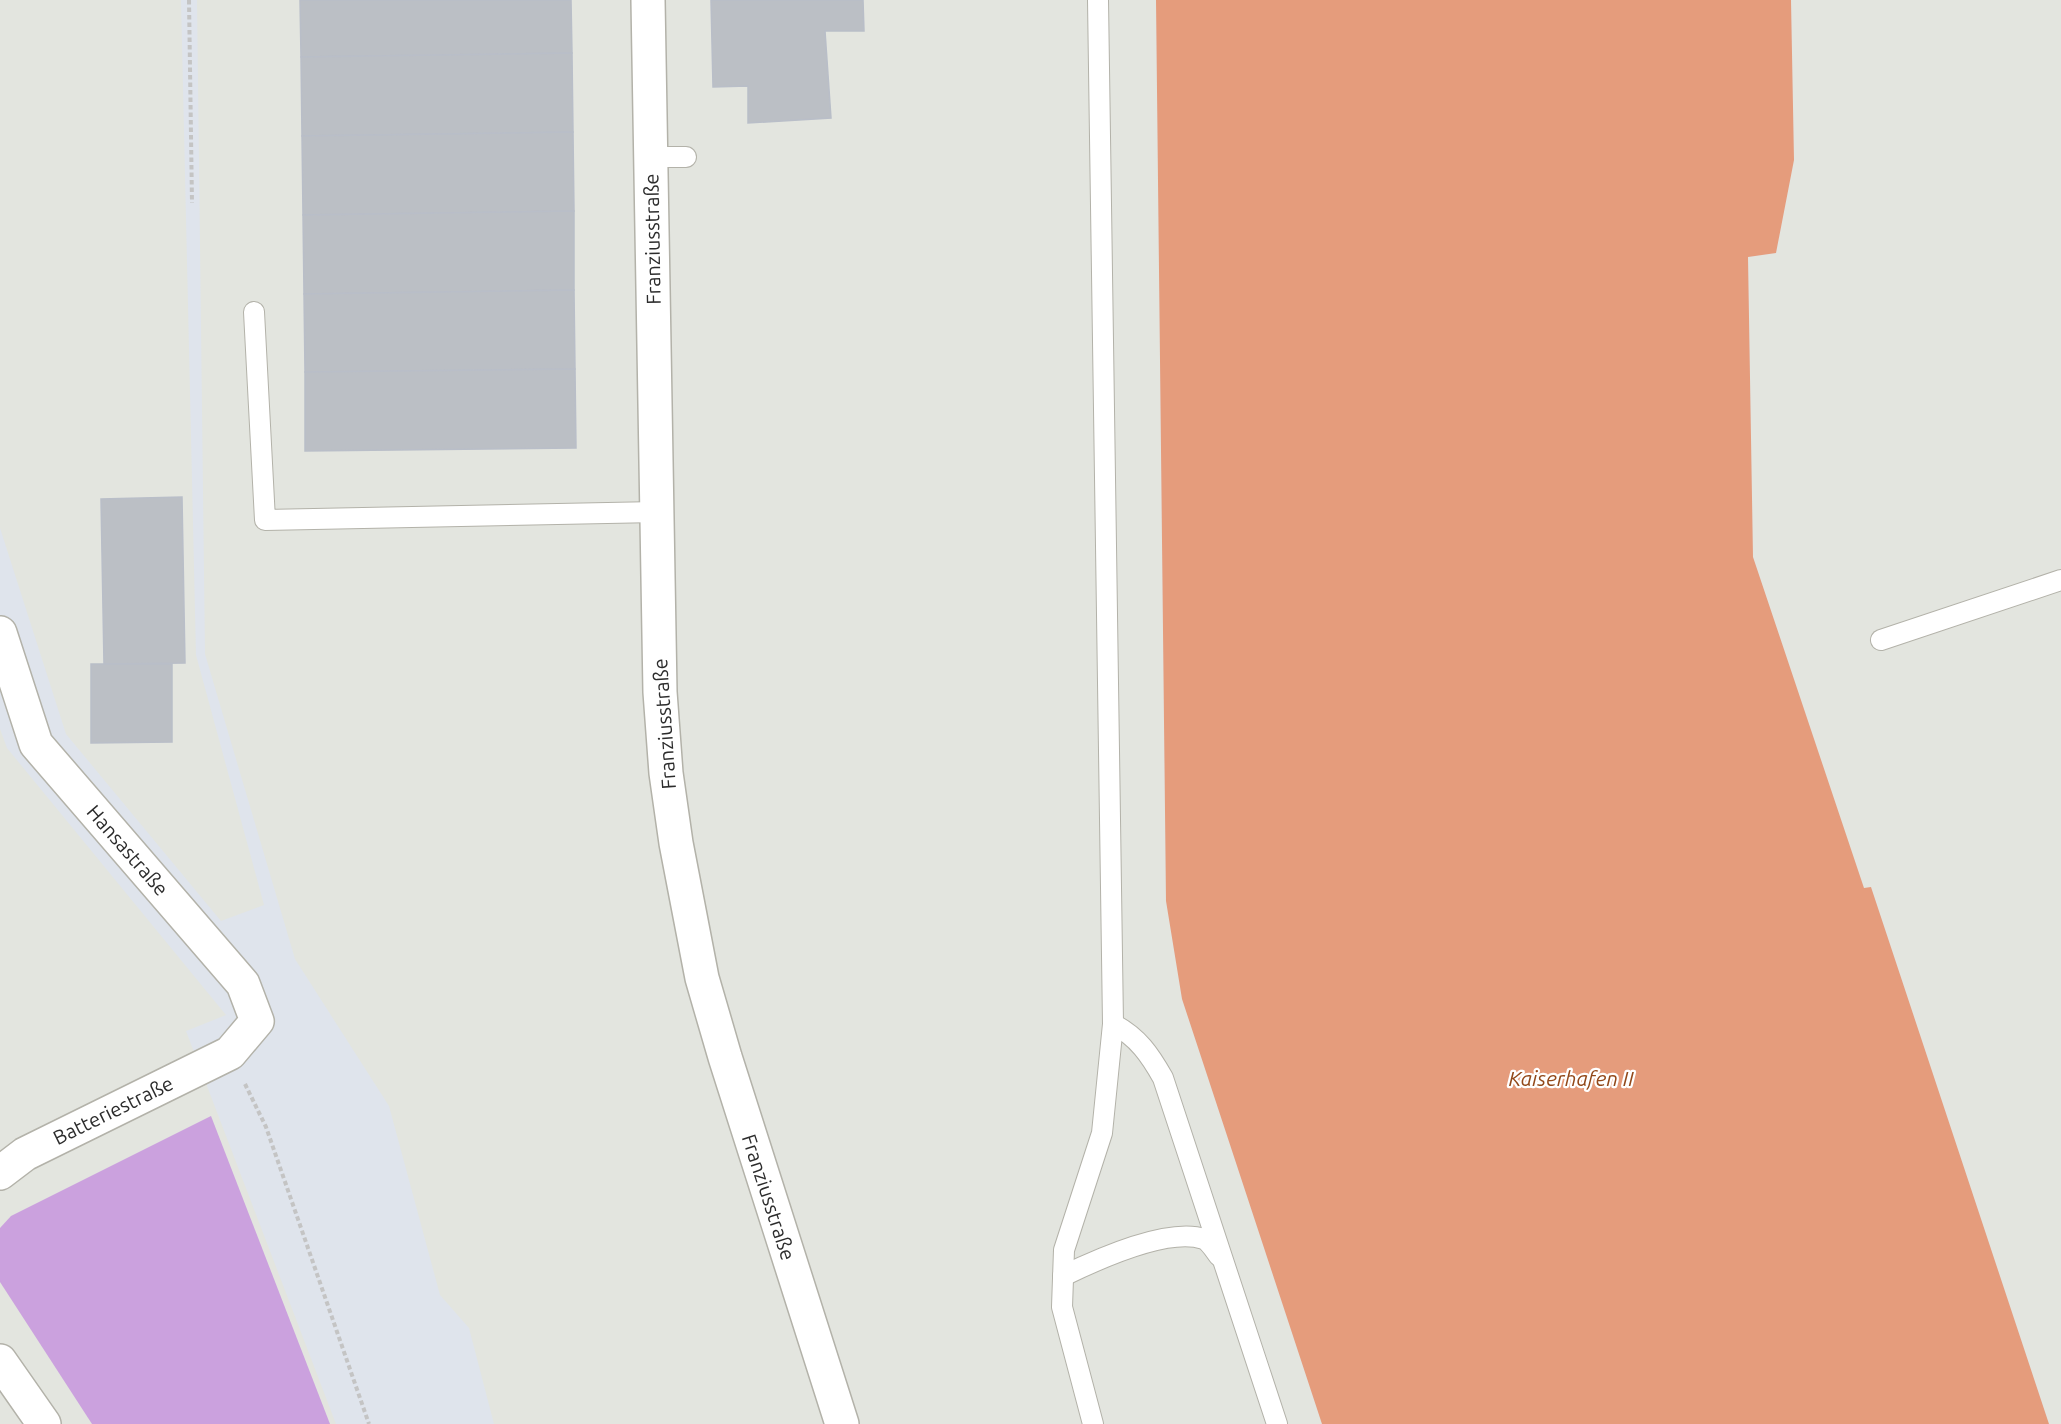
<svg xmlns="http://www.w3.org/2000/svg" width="2061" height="1424" viewBox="0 0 2061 1424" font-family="Ubuntu,sans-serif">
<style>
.industrial{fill:#e3e5df}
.green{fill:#cba1de}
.water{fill:#e59c7c}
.building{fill:#bbbfc5;stroke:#b9bec8;stroke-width:1.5}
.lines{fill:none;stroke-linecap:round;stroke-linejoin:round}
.service-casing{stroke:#b3b2a9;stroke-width:22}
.minor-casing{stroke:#b3b2a9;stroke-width:36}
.secondary-casing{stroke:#b3b2a9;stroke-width:36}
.path{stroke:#c4c4c4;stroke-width:4;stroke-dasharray:4.5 3;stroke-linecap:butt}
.service{stroke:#fff;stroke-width:20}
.minor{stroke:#fff;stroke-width:33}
.secondary{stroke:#fff;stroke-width:33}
.labels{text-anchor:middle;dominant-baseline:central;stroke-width:4.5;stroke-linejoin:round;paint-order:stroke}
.street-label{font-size:20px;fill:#2c2c2c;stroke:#fff}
.water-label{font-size:21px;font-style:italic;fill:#924819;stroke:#fff}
</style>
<rect width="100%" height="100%" fill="#dfe4ec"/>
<g class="industrial">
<path d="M0 0H181L196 655 264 905 221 921 66 734 0 528Z"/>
<path d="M197 0H1156L1166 901 1182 999 1322 1424H494L469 1328 440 1295 389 1106 295 959 205 654Z"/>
<path d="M1791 0H2061V1424H2049L1871 887 1864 889 1753 557 1748 257 1776 253 1794 160Z"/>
<path d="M0 729 7 748 226 1015 186 1031 336 1424H0Z"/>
</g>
<path class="green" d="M211 1116 330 1424H92L0 1282V1228L11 1216Z"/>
<path class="water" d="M1156 0H1791L1794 160 1776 253 1748 257 1753 557 1864 888 1871 887 2049 1424H1322L1182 999 1166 901Z"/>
<g class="building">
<path d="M300 0H571L572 53 301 57Z"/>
<path d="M711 0H863L864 31H825L831 118 748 123V86L713 87Z"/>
<path d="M572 53 573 132 302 136 301 57Z"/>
<path d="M573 132 574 211 303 215 302 136Z"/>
<path d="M574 211V290L304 294 303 215Z"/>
<path d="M574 290 575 369 305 372 304 294Z"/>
<path d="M575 369 576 448 305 451V372Z"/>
<path d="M182 497 185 663 104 664 101 499Z"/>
<path d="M91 664H172V742L91 743Z"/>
</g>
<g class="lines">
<g class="service-casing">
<g id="service">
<path d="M650 157H686"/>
<path d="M254 312 265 520 657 512"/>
<path d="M1881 640 2061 580"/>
<path d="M1113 1024C1138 1037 1150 1055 1163 1078L1277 1424"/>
<path d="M1063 1276C1096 1260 1168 1227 1204 1239 1210 1242 1215 1251 1219 1256"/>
<path d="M1093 1424 1062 1307 1064 1250 1102 1133 1113 1024 1098 0"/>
</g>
</g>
<g class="minor-casing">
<g id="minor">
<path d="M0 633 36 744 243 984 257 1021 230 1053 25 1154 0 1173"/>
<path d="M0 1361 44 1424"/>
</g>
</g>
<g class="secondary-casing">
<path id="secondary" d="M648 0 660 692 666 773 676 843 702 978 725 1057 842 1424"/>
</g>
<g class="path">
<path d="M189 0 192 203"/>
<path d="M245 1084 266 1127 369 1424"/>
</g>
<use href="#service" class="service"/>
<use href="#minor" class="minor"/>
<use href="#secondary" class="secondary"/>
</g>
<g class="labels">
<g class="street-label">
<text transform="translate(652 239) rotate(-91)">Franziusstraße</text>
<text transform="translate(664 724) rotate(-94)">Franziusstraße</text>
<text transform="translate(128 850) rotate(49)">Hansastraße</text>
<text transform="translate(113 1110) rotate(-26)">Batteriestraße</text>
<text transform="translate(769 1197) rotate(72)">Franziusstraße</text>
</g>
<g class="water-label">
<text x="1571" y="1078">Kaiserhafen II</text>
</g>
</g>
</svg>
